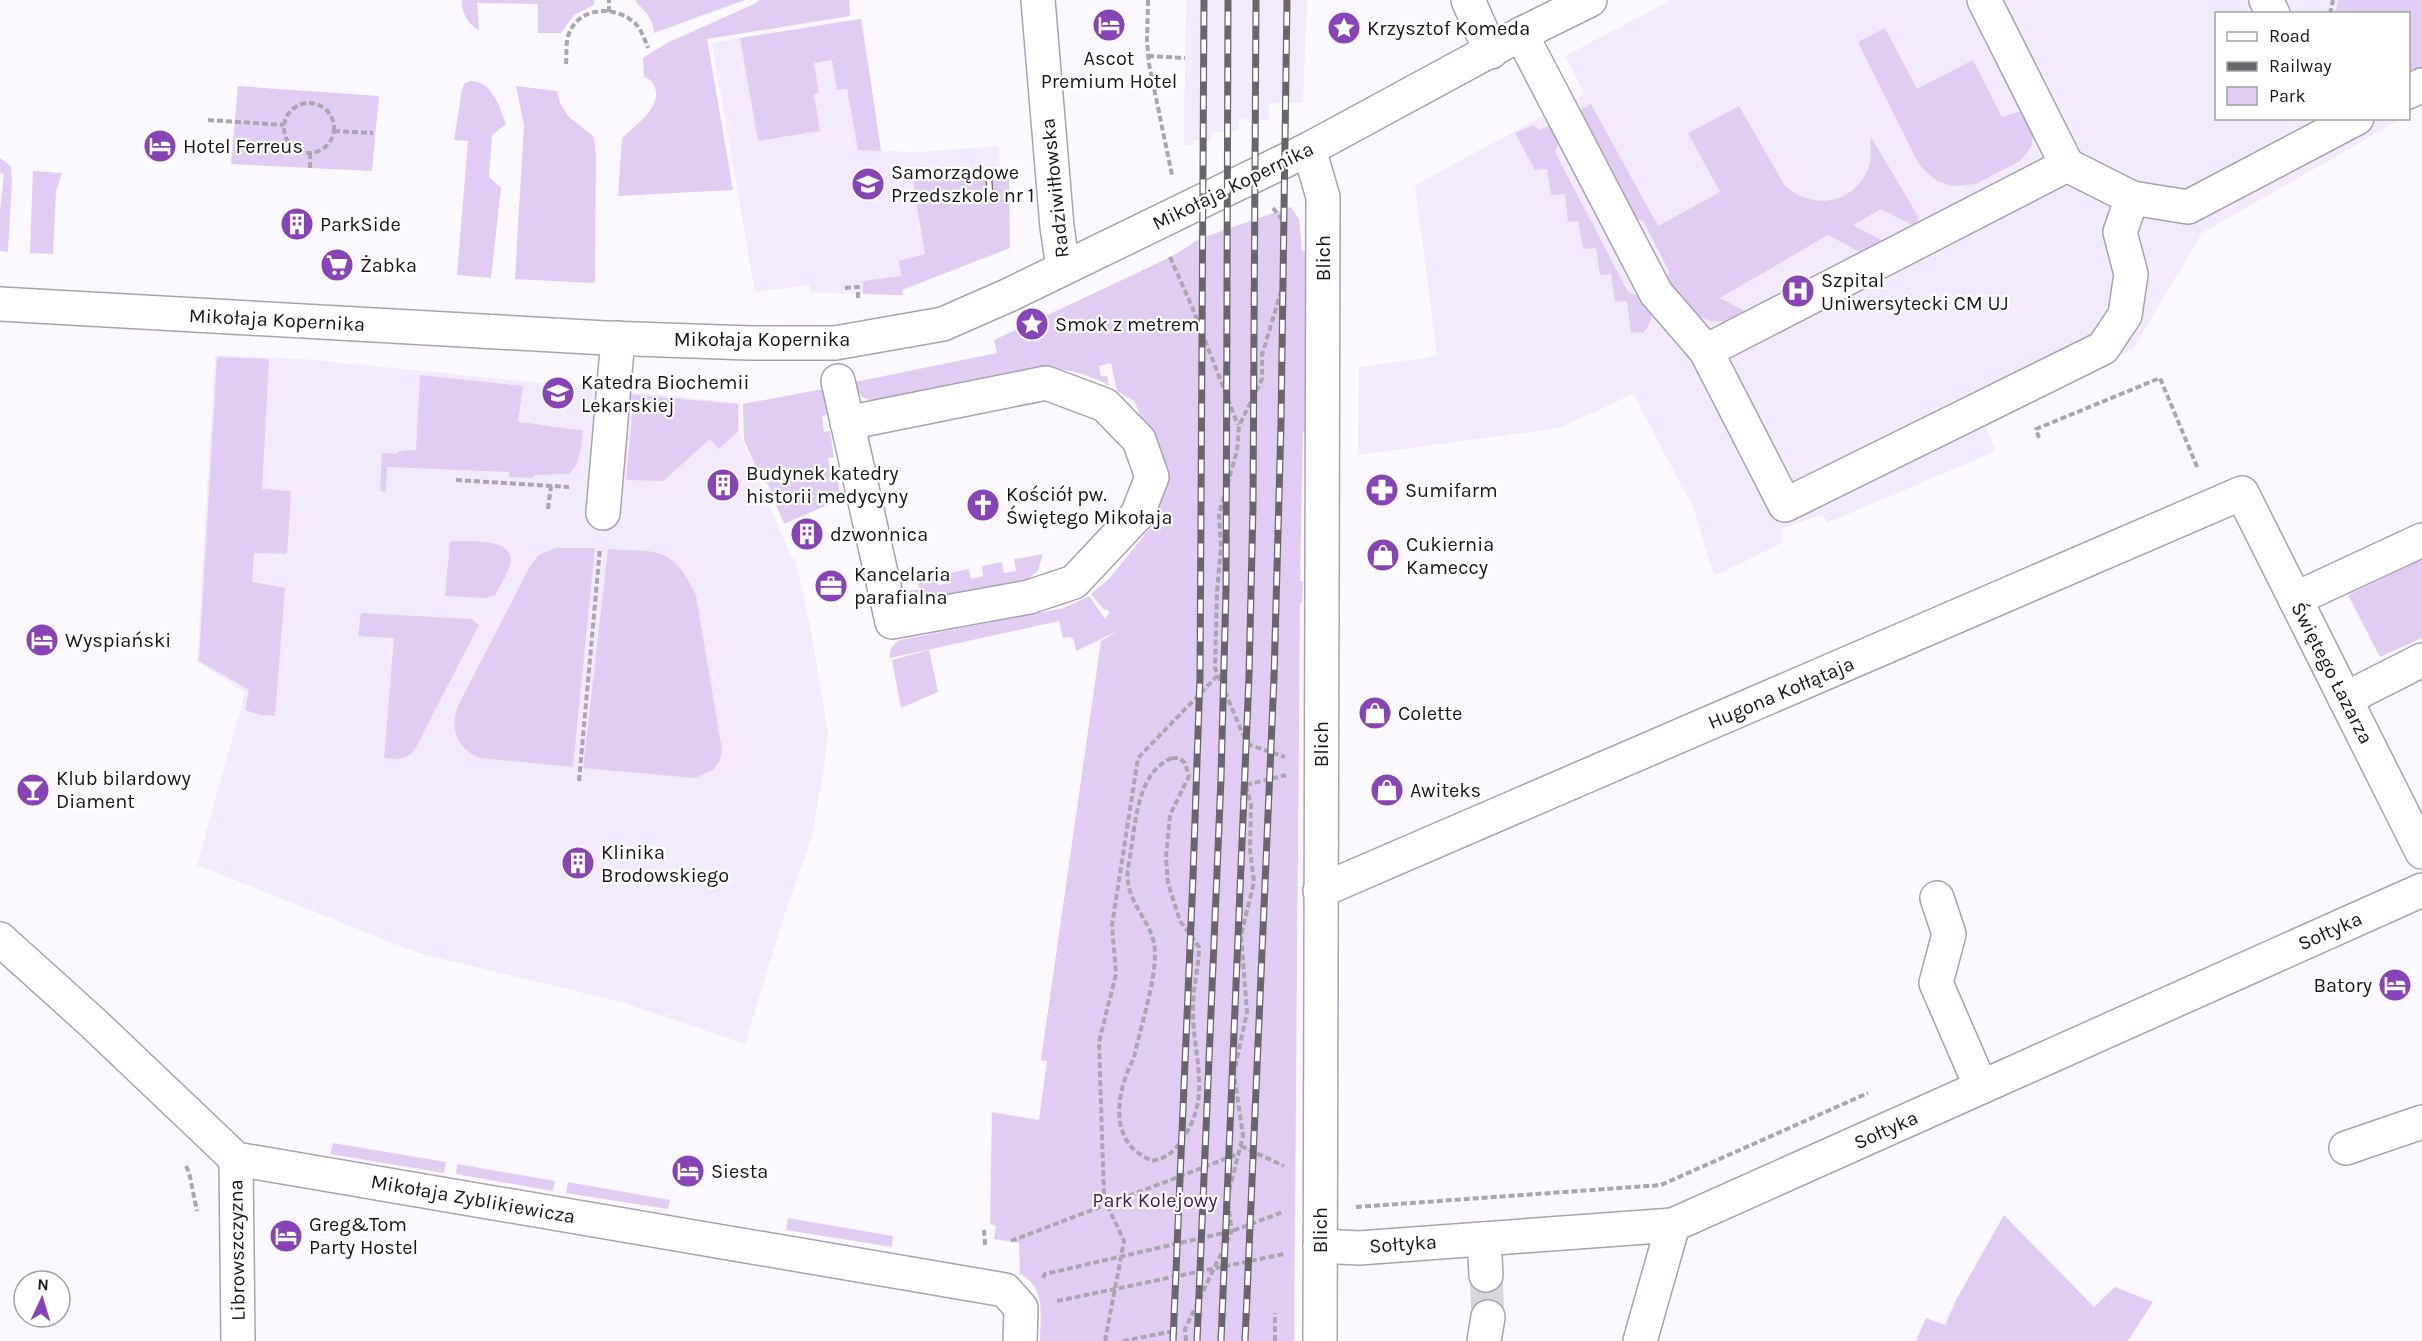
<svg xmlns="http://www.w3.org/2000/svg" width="2422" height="1341" viewBox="0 0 2422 1341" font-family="Karla,sans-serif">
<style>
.built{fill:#f4eafd}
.green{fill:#e1cdf3}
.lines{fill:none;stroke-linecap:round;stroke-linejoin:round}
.minor-tunnel{stroke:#dad6dd;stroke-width:33;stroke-dasharray:33 16;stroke-linecap:butt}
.minor-casing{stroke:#a9a1b1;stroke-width:36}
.path{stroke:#aaa6ad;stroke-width:4;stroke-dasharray:6 3;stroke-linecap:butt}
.minor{stroke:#fff;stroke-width:33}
.rail-casing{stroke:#68656b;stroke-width:7}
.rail{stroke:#fff;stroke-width:4.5;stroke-dasharray:14;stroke-linecap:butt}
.labels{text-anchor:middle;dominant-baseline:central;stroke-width:4.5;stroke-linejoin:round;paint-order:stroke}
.poi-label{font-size:20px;fill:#18151b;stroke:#fff;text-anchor:start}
.street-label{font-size:20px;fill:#18151b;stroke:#fff}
.park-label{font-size:20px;fill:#42175e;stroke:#fff}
</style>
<rect width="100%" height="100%" fill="#fcf8ff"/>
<g class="built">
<path d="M1186 0H1307L1303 103H1269V120L1239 119 1238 131 1212 132 1211 141 1194 140 1193 145H1184Z"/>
<path d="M1671 0H2422V106L2409 114 2408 14H2216V118L2401 119 2202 233 2133 349 1986 427 1996 451 1827 523 1823 514 1780 530 1784 542 1714 576 1693 507 1633 394 1560 428 1358 455 1359 367 1437 356 1415 185 1584 94 1565 56Z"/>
<path d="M862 18 881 151 919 152 999 146 1002 240 900 275 903 295 811 293 810 285 755 292 712 43Z"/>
<path d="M215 355 304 359 740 403 739 432 792 559 795 558 810 626 828 733 824 768 812 836 784 916 745 1044 621 1002 418 953 197 865 245 693 197 661Z"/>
</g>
<g class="green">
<path d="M462 0H594V5L574 15 561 33H538V4L477 3 479 30C468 25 461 12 462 0Z"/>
<path d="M635 0H745L654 33C653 16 643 11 635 0Z"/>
<path d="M760 0H849L850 16 707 39 733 190 618 196 622 138C635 125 664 107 654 85 651 80 649 79 644 77L643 58 667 43 754 4Z"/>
<path d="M2339 0H2422V69L2409 76 2408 14H2334Z"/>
<path d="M861 19 881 151 858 150 847 89 837 90 832 60 814 63 819 93 814 94 820 131 758 141 740 38Z"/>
<path d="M1885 28 1917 89 1973 60 2002 117 2022 111 2034 131 2031 147 2020 161 1976 184 1953 186 1937 181 1921 167 1915 157 1858 42Z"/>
<path d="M470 81C493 81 499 106 506 124L492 135 489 177 501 188 491 278 457 275 468 141 454 140 462 89 464 84Z"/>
<path d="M238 86 379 96 372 171 231 164Z"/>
<path d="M516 86 557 91 560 103 568 116 594 137 596 155 595 282 591 283 515 279 524 125Z"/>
<path d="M1591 104 1658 226 1720 192 1688 133 1739 106 1785 186C1812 210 1853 205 1868 169 1873 159 1869 147 1871 137L1918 216 1917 224H1911L1881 209 1853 225 1885 242 1862 253 1828 235 1720 298 1750 314C1705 333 1691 314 1664 281L1669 271 1643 221 1629 217 1577 112Z"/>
<path d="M1554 123 1559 141 1555 152 1628 292 1648 299C1653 314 1653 322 1642 334L1641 332 1631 333 1627 301 1615 302 1611 274 1600 275 1596 248 1583 249 1578 221 1568 222 1565 194 1551 195 1547 169 1535 170 1515 133 1533 125 1540 130Z"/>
<path d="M0 158 11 166 12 182 8 252 0 251V211L4 174 0 173Z"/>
<path d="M33 171 62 173 56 191 53 254 30 253Z"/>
<path d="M1009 173 1010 248 902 290 903 295 863 294V281L901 276 899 261 925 254 913 181Z"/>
<path d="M1291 207 1299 219 1302 251H1306L1305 310H1310L1307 432H1303L1300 581H1303L1302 603H1300L1294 1341H1040C1040 1315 1047 1288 1020 1274L1019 1243 994 1239 996 1226 990 1224 992 1112 1039 1120 1047 1061 1041 1060 1101 641 1120 630 1076 651 1074 640 1070 637 1063 638 1059 621 890 658C889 649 893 644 900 640L1064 608 1089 596 1105 619 1110 612 1106 609 1104 610 1091 594 1109 579 1154 523 1160 459 1134 401 1117 391 1111 363 1099 366 1101 376H1107L1109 385C1087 374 1068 368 1043 369L873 401 862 397 850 383 997 353 994 340 1137 273 1176 254 1199 239Z"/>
<path d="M217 357 266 359 269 361 262 489 291 491 287 554 254 553 252 582 285 588 275 716 261 715 245 710 249 690 199 661Z"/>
<path d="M420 375 523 386 518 422C541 424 561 429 583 430 581 446 581 463 569 474L534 475 533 478 509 477V472L387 467 386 492 380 491 382 453 397 454 399 451 416 450Z"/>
<path d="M823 389 827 415 822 416 824 432 830 431 834 457 828 458 831 474H837L841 499 784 524 768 484 762 481 744 440 743 404Z"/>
<path d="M626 394 738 404V431L719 449 710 439 663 481 626 480 633 406Z"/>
<path d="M454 541C470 542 517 537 510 565 507 575 500 586 495 595L485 598 445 596 450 542Z"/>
<path d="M555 548H595L573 767 479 758C458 749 450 730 457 708L530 566 539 555Z"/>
<path d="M608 549C658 552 672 545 696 595L722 750 720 760 714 769 695 778 583 768Z"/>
<path d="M1043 554 1038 571 1028 579 923 599 915 598 909 591 919 589 917 578 937 575 938 585 951 583 950 573 969 569 971 579 983 576 982 566 1002 562 1004 573 1016 571 1014 559Z"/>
<path d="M2422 559V638L2380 657 2348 595Z"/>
<path d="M361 613 471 619 479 625 415 749C407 761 397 759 384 758L394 638 358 636Z"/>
<path d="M929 650 938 692 901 708 892 660Z"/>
<path d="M333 1143 446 1162 444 1173 330 1154Z"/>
<path d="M457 1164 555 1181 553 1191 456 1174Z"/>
<path d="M568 1182 670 1200 668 1209 566 1193Z"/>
<path d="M2004 1215 2094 1307 2115 1287 2153 1302 2128 1341H1916L1926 1318 1945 1325 1956 1300Z"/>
<path d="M788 1218 893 1236 892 1247 786 1230Z"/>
</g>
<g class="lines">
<path class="minor-tunnel" d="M1486 1275 1488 1317"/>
<g class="minor-casing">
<g id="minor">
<path d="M1038 0 1057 227 1063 268"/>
<path d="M1468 0 1491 52"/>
<path d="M1984 0 2067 165"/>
<path d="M2266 0 2273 14"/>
<path d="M1521 34 1656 293 1706 351 2067 165 2132 198 2188 207 2357 118"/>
<path d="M2408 92 2422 85"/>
<path d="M1309 149 1323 197 1320 1341"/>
<path d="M0 304 606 338 750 343H835L943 324 1009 295 1309 149 1521 34 1590 0"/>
<path d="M1706 351 1785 505 2103 348 2125 315 2131 274 2120 232 2132 198"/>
<path d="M838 381 892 622 1029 597 1074 582 1137 515 1152 477 1139 440 1105 405 1046 383 847 423"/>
<path d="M603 513 618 338"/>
<path d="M2295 599 2422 540"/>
<path d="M2345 699 2422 660"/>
<path d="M1320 891 2242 493 2422 852"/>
<path d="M1937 898 1949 934 1936 983 1981 1087"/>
<path d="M0 939 92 1022 236 1159 1005 1290 1021 1308 1020 1341"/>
<path d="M2346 1148 2422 1122"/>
<path d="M236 1159 238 1341"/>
<path d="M1484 1239 1486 1275"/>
<path d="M1320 1246 1359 1248 1673 1225 2422 890"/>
<path d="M1484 1341 1488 1317"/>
<path d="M1640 1341 1673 1225"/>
</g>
</g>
<g class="path">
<path d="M1148 0 1147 41 1149 64 1172 175"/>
<path d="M609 12V0"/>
<path d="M2330 14 2333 0"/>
<path d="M1148 56 1185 58"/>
<path d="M566 64C567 53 565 41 570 31 582 6 616 6 635 23 641 29 645 40 648 48"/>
<circle cx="309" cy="128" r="25"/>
<path d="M208 120 284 125"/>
<path d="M334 131 373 133"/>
<path d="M310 168V154"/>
<path d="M1273 208 1285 223"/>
<path d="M1170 257 1190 302 1238 425"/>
<path d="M845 288 858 287V300"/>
<path d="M2039 438 2036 429 2160 378 2198 469"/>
<path d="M456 480 569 487"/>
<path d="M548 509 551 486"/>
<path d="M1247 744 1285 757"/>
<path d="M1172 758H1179L1185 763 1189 776 1170 815 1166 858 1168 883 1180 921 1199 947C1199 967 1193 987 1193 1007 1192 1058 1214 1096 1181 1141 1173 1153 1166 1158 1152 1161 1144 1157 1135 1152 1129 1144 1111 1120 1121 1082 1134 1058 1140 1028 1155 984 1155 954 1156 927 1131 908 1128 882 1126 872 1130 860 1131 850 1136 819 1138 772 1172 758Z"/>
<path d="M579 781 600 548"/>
<path d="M1246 785 1286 775"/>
<path d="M1241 1146 1284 1166"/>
<path d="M186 1166 189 1172 197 1211"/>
<path d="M1356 1207 1661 1185 1868 1093"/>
<path d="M984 1230 985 1245"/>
<path d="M1011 1241 1238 1154"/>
<path d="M1043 1278 1045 1274 1232 1231 1283 1212"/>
<path d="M1057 1301 1284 1254"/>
<path d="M1105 1341 1124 1241 1104 1198 1099 1042 1116 974 1112 925 1138 758 1218 675"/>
<path d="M1123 1341 1174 1331"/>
<path d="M1186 1341 1185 1329 1232 1231 1227 1199 1243 1136 1234 1073 1247 1012 1241 935 1254 882 1250 850 1251 805 1245 782 1247 744 1215 668 1217 591 1221 547 1219 514 1237 451 1239 426 1262 379V355L1283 285"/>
<path d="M1275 1341V1313"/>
</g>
<use href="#minor" class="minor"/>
<g class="rail-casing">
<g id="rail">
<path d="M989 180 990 197"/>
<path d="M1173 1341 1193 877 1200 676 1204 0"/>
<path d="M1197 1341 1221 778 1226 590 1228 0"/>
<path d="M1221 1341 1249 676 1253 506 1256 0"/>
<path d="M1245 1341 1274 678 1281 423 1287 0"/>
</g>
</g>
<use href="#rail" class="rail"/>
</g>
<defs>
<g id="hotel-disc" transform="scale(1.725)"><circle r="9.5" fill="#8843b7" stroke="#fff"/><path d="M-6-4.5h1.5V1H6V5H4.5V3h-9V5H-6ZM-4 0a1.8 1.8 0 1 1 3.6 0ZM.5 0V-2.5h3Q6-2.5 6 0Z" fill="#fff"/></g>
<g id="sight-disc" transform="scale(1.725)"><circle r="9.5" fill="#8843b7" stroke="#fff"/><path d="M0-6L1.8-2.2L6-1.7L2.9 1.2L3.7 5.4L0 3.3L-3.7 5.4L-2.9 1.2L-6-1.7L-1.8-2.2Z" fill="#fff"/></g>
<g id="school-disc" transform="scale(1.725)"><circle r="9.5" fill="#8843b7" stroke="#fff"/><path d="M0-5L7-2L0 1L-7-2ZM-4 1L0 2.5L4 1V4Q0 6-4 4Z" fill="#fff"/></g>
<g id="building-disc" transform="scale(1.725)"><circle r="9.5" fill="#8843b7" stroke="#fff"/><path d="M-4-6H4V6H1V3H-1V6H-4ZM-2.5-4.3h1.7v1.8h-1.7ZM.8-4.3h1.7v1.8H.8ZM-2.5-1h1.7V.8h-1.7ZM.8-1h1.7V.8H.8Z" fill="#fff"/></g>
<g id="supermarket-disc" transform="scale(1.725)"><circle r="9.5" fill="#8843b7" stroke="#fff"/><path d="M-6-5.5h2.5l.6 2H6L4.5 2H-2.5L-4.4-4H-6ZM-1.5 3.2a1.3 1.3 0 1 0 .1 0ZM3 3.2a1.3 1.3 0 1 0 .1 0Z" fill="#fff"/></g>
<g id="hospital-disc" transform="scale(1.725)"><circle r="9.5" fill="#8843b7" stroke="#fff"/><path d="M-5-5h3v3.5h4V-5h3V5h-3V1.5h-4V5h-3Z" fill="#fff"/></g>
<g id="university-disc" transform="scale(1.725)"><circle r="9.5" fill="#8843b7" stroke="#fff"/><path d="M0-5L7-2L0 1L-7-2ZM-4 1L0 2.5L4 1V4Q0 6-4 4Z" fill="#fff"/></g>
<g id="pharmacy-disc" transform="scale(1.725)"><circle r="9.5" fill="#8843b7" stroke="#fff"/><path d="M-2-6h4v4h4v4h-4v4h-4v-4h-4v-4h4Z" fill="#fff"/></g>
<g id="church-disc" transform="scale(1.725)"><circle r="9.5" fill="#8843b7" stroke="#fff"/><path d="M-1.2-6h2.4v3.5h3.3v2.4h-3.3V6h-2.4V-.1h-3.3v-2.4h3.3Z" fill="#fff"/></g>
<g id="shop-disc" transform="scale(1.725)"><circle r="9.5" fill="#8843b7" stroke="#fff"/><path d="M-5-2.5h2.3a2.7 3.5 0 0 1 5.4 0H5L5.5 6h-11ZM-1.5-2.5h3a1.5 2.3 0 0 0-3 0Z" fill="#fff"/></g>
<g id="office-disc" transform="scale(1.725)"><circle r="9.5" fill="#8843b7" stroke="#fff"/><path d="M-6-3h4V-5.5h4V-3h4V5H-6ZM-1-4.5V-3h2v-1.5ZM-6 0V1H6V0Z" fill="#fff"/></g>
<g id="bar-disc" transform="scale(1.725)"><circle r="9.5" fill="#8843b7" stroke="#fff"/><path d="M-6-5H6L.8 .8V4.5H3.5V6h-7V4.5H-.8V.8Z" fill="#fff"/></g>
</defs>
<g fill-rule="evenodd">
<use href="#hotel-disc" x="1109" y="25"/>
<use href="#sight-disc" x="1344" y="28"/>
<use href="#hotel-disc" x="160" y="146"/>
<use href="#school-disc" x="868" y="184"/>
<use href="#building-disc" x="297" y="224"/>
<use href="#supermarket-disc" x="337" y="265"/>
<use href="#hospital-disc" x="1798" y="291"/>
<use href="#sight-disc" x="1032" y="324"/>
<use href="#university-disc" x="558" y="393"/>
<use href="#building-disc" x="723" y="485"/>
<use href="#pharmacy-disc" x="1382" y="490"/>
<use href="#church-disc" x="983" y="505"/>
<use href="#building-disc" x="807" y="534"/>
<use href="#shop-disc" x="1383" y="555"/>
<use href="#office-disc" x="831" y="586"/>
<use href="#hotel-disc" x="42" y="640"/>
<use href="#shop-disc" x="1375" y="713"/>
<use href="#bar-disc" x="33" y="790"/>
<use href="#shop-disc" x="1387" y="790"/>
<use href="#building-disc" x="578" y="863"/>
<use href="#hotel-disc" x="2395" y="985"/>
<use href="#hotel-disc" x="688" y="1171"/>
<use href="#hotel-disc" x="286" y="1236"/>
</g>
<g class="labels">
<g class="poi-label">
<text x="1367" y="28">Krzysztof Komeda</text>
<text x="1109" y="58" text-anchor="middle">Ascot<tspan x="1109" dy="23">Premium Hotel</tspan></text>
<text x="183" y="146">Hotel Ferreus</text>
<text x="891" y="172">Samorządowe<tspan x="891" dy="23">Przedszkole nr 1</tspan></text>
<text x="320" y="224">ParkSide</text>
<text x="360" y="265">Żabka</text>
<text x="1821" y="280">Szpital<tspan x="1821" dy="23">Uniwersytecki CM UJ</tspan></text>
<text x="1055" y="324">Smok z metrem</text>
<text x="581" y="382">Katedra Biochemii<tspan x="581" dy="23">Lekarskiej</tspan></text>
<text x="746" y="473">Budynek katedry<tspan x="746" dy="23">historii medycyny</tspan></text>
<text x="1405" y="490">Sumifarm</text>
<text x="1006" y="494">Kościół pw.<tspan x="1006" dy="23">Świętego Mikołaja</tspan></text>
<text x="830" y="534">dzwonnica</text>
<text x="1406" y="544">Cukiernia<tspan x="1406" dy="23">Kameccy</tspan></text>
<text x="854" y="574">Kancelaria<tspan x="854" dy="23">parafialna</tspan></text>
<text x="65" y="640">Wyspiański</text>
<text x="1398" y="713">Colette</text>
<text x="56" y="778">Klub bilardowy<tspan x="56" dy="23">Diament</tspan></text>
<text x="1410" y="790">Awiteks</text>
<text x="601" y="852">Klinika<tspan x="601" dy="23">Brodowskiego</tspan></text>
<text x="2372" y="985" text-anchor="end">Batory</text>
<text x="711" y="1171">Siesta</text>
<text x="309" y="1224">Greg&amp;Tom<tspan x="309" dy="23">Party Hostel</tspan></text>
</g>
<g class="street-label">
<text transform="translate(1233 186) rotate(-26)">Mikołaja Kopernika</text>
<text transform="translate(1055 188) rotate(-96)">Radziwiłłowska</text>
<text transform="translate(1323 258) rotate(-90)">Blich</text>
<text transform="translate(277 320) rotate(3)">Mikołaja Kopernika</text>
<text x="762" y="339">Mikołaja Kopernika</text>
<text transform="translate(2332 673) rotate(63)">Świętego Łazarza</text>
<text transform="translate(1781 693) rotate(-23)">Hugona Kołłątaja</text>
<text transform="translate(1321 744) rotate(-90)">Blich</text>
<text transform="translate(2330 931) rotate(-24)">Sołtyka</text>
<text transform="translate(1886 1130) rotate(-24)">Sołtyka</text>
<text transform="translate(473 1199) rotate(10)">Mikołaja Zyblikiewicza</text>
<text transform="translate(1320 1230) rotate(-90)">Blich</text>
<text transform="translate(1403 1244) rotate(-4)">Sołtyka</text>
<text transform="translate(237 1250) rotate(-91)">Librowszczyzna</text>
</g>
<g class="park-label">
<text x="1155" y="1200">Park Kolejowy</text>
</g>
</g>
<rect x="2215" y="12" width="195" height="108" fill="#ffffff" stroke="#a3a1a4" stroke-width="1.5"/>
<rect x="2227" y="32" width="30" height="9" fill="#ffffff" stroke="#a3a1a4" stroke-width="1.5"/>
<text x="2269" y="42" font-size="18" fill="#18151b">Road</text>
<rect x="2227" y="62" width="30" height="9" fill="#68656b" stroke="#a3a1a4" stroke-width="1.5"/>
<text x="2269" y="72" font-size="18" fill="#18151b">Railway</text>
<rect x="2227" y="87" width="30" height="18" fill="#e1cdf3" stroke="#a3a1a4" stroke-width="1.5"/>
<text x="2269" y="102" font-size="18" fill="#18151b">Park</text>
<g transform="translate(42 1299) rotate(4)"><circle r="28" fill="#ffffff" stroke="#a3a1a4" stroke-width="1.5"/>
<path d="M0-4.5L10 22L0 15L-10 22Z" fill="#8843b7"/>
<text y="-9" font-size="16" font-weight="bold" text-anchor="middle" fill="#18151b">N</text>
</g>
</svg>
